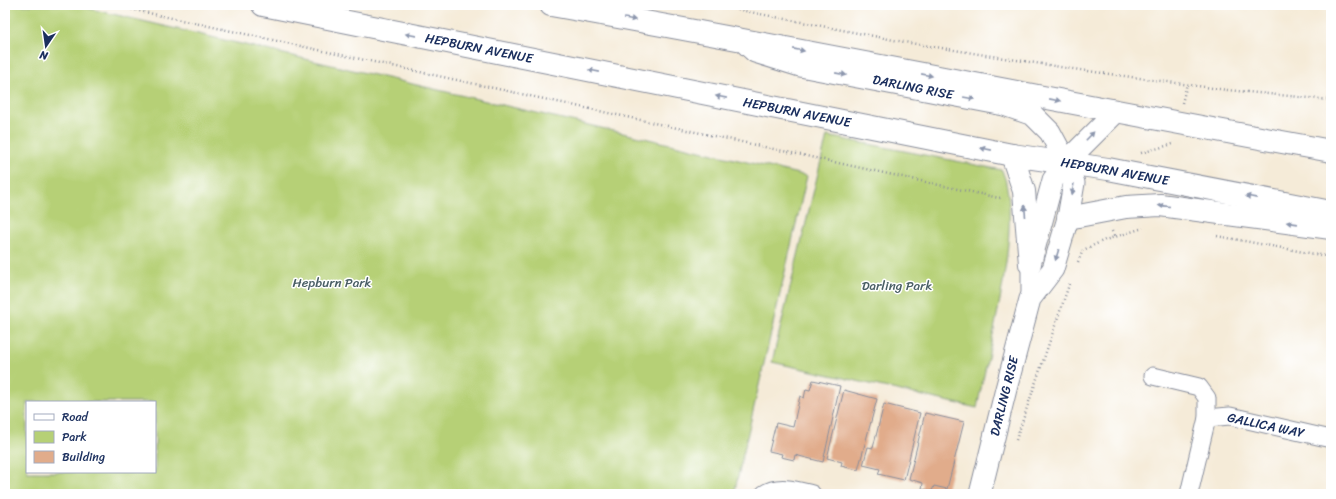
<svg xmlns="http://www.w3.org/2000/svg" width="1336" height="499" viewBox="0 0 1336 499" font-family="Sriracha,sans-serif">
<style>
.green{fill:#b6d076;stroke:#68806a;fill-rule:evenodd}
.building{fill:#e1ac8b}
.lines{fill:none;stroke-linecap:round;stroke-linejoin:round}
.minor-casing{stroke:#888d9b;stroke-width:19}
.tertiary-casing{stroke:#888d9b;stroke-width:23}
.primary-casing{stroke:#888d9b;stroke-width:24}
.path{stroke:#888d9b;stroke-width:2.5;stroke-dasharray:1 3;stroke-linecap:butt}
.minor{stroke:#fff;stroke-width:17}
.tertiary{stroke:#fff;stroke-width:21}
.primary{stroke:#fff;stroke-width:22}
.oneway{fill:#8d97ae}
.labels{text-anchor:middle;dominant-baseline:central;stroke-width:3;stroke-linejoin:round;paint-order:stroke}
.street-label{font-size:13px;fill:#1b2f5e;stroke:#fff}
.park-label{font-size:13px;fill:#4a5f65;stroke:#fff}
</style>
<rect width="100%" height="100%" fill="#fff"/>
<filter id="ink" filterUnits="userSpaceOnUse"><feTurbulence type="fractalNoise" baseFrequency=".025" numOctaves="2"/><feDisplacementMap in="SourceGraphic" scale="8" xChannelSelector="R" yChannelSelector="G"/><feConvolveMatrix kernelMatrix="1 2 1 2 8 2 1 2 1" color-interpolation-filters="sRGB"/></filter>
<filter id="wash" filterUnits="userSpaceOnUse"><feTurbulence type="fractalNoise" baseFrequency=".012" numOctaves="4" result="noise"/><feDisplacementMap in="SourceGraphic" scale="16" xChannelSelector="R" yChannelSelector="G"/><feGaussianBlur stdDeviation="0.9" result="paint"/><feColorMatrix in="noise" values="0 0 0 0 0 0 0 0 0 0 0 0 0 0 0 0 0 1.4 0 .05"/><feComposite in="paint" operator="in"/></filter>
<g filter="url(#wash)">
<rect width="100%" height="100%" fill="#f5ebd8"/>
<g class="green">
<path d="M5 5H74L807 176 734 494H5ZM27 402H155V472H27Z"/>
<path d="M827 136 1002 170C1025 223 988 350 977 408L772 362Z"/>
</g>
<g id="blocks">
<g class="building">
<path d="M813 380 840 386 823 462 795 455 794 460 781 457 782 454 769 451 776 423 793 427 800 396 804 398 806 389 810 390Z"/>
<path d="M844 390 877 399 858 470 841 466 842 462 827 458Z"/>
<path d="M884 404 920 413 904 480 878 474 880 469 863 465 868 447 873 448Z"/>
<path d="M925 413 964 422 947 489 934 486 932 491 922 489 923 483 909 479Z"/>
</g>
</g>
</g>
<g filter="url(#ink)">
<use href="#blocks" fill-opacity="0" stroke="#888d9b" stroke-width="1"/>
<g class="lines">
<g class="minor-casing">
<g id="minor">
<path d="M1030 264V299"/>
<path d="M1153 376 1199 387 1207 398V418L1189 494"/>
<path d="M1207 418 1230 416 1331 439"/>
<path d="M764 494C778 484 797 490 812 494"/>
</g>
</g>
<g class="tertiary-casing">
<g id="tertiary">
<path d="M745 43 755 52 800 66 1004 105 1033 115 1050 132 1066 162 1074 183 1068 218 1053 269 1030 299 1006 389 980 494"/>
<path d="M1031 261 1053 180 1066 162 1116 112"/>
</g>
</g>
<g class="primary-casing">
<g id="primary">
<path d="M263 5 1012 155 1108 169 1331 212"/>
<path d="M551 5C811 51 1071 104 1331 151"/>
<path d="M1012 155 1024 191 1030 264"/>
<path d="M1068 218 1126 207 1160 205 1331 228"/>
</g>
</g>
<g class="path">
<path d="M112 5 999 198 1003 197"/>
<path d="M714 5 904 42 1073 69 1227 90 1331 100"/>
<path d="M734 9V5"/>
<path d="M1182 103 1187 84"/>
<path d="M1141 153 1173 144"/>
<path d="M1112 231 1115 237 1143 228"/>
<path d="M1217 236 1331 257"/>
<path d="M1078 262 1083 250 1105 240 1115 237"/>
<path d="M1016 440 1070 282"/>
</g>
<use href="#minor" class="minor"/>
<use href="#tertiary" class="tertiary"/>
<use href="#primary" class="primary"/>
</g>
<defs><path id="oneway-solid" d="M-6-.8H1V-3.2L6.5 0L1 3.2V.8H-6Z"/></defs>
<g class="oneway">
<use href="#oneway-solid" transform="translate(630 19) rotate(10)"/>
<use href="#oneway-solid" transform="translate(411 35) rotate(-169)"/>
<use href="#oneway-solid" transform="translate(799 50) rotate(11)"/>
<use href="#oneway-solid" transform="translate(594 71) rotate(-169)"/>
<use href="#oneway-solid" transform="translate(841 74) rotate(11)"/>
<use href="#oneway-solid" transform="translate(927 75) rotate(11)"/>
<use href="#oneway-solid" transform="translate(721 97) rotate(-169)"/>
<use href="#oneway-solid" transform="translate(969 98) rotate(10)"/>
<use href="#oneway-solid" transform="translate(1055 100) rotate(11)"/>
<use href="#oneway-solid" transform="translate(1090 136) rotate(-46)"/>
<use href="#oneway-solid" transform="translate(986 149) rotate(-169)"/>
<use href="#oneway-solid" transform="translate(1073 189) rotate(99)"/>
<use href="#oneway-solid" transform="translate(1251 197) rotate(-169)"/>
<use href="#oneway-solid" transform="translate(1164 206) rotate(-175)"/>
<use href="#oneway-solid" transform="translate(1025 211) rotate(-95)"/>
<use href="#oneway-solid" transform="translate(1292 223) rotate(-172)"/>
<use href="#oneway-solid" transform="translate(1057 255) rotate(107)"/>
</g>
</g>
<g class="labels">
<g class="street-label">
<text transform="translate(479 48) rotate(11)">HEPBURN AVENUE</text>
<text transform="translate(913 87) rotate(11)">DARLING RISE</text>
<text transform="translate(797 112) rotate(11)">HEPBURN AVENUE</text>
<text transform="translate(1115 171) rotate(10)">HEPBURN AVENUE</text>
<text transform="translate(1004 396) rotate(-76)">DARLING RISE</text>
<text transform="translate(1266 425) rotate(12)">GALLICA WAY</text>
</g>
<g class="park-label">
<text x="332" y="282">Hepburn Park</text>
<text x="897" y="285">Darling Park</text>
</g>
</g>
<rect width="1336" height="499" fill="none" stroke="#fff" stroke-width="20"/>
<rect x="26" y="401" width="130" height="72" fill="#ffffff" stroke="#a4acbf"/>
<rect x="34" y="414" width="20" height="6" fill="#ffffff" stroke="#a4acbf"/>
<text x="62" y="421" font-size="12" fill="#1b2f5e">Road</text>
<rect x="34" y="431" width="20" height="12" fill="#b6d076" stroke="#a4acbf"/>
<text x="62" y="441" font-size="12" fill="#1b2f5e">Park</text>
<rect x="34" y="451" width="20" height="12" fill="#e1ac8b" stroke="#a4acbf"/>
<text x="62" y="461" font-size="12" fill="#1b2f5e">Building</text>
<g transform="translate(46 46) rotate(193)" stroke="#ffffff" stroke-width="3" paint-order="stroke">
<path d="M0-3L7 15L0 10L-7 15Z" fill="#1b2f5e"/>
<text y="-6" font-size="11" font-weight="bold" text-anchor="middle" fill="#1b2f5e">N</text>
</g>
</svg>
